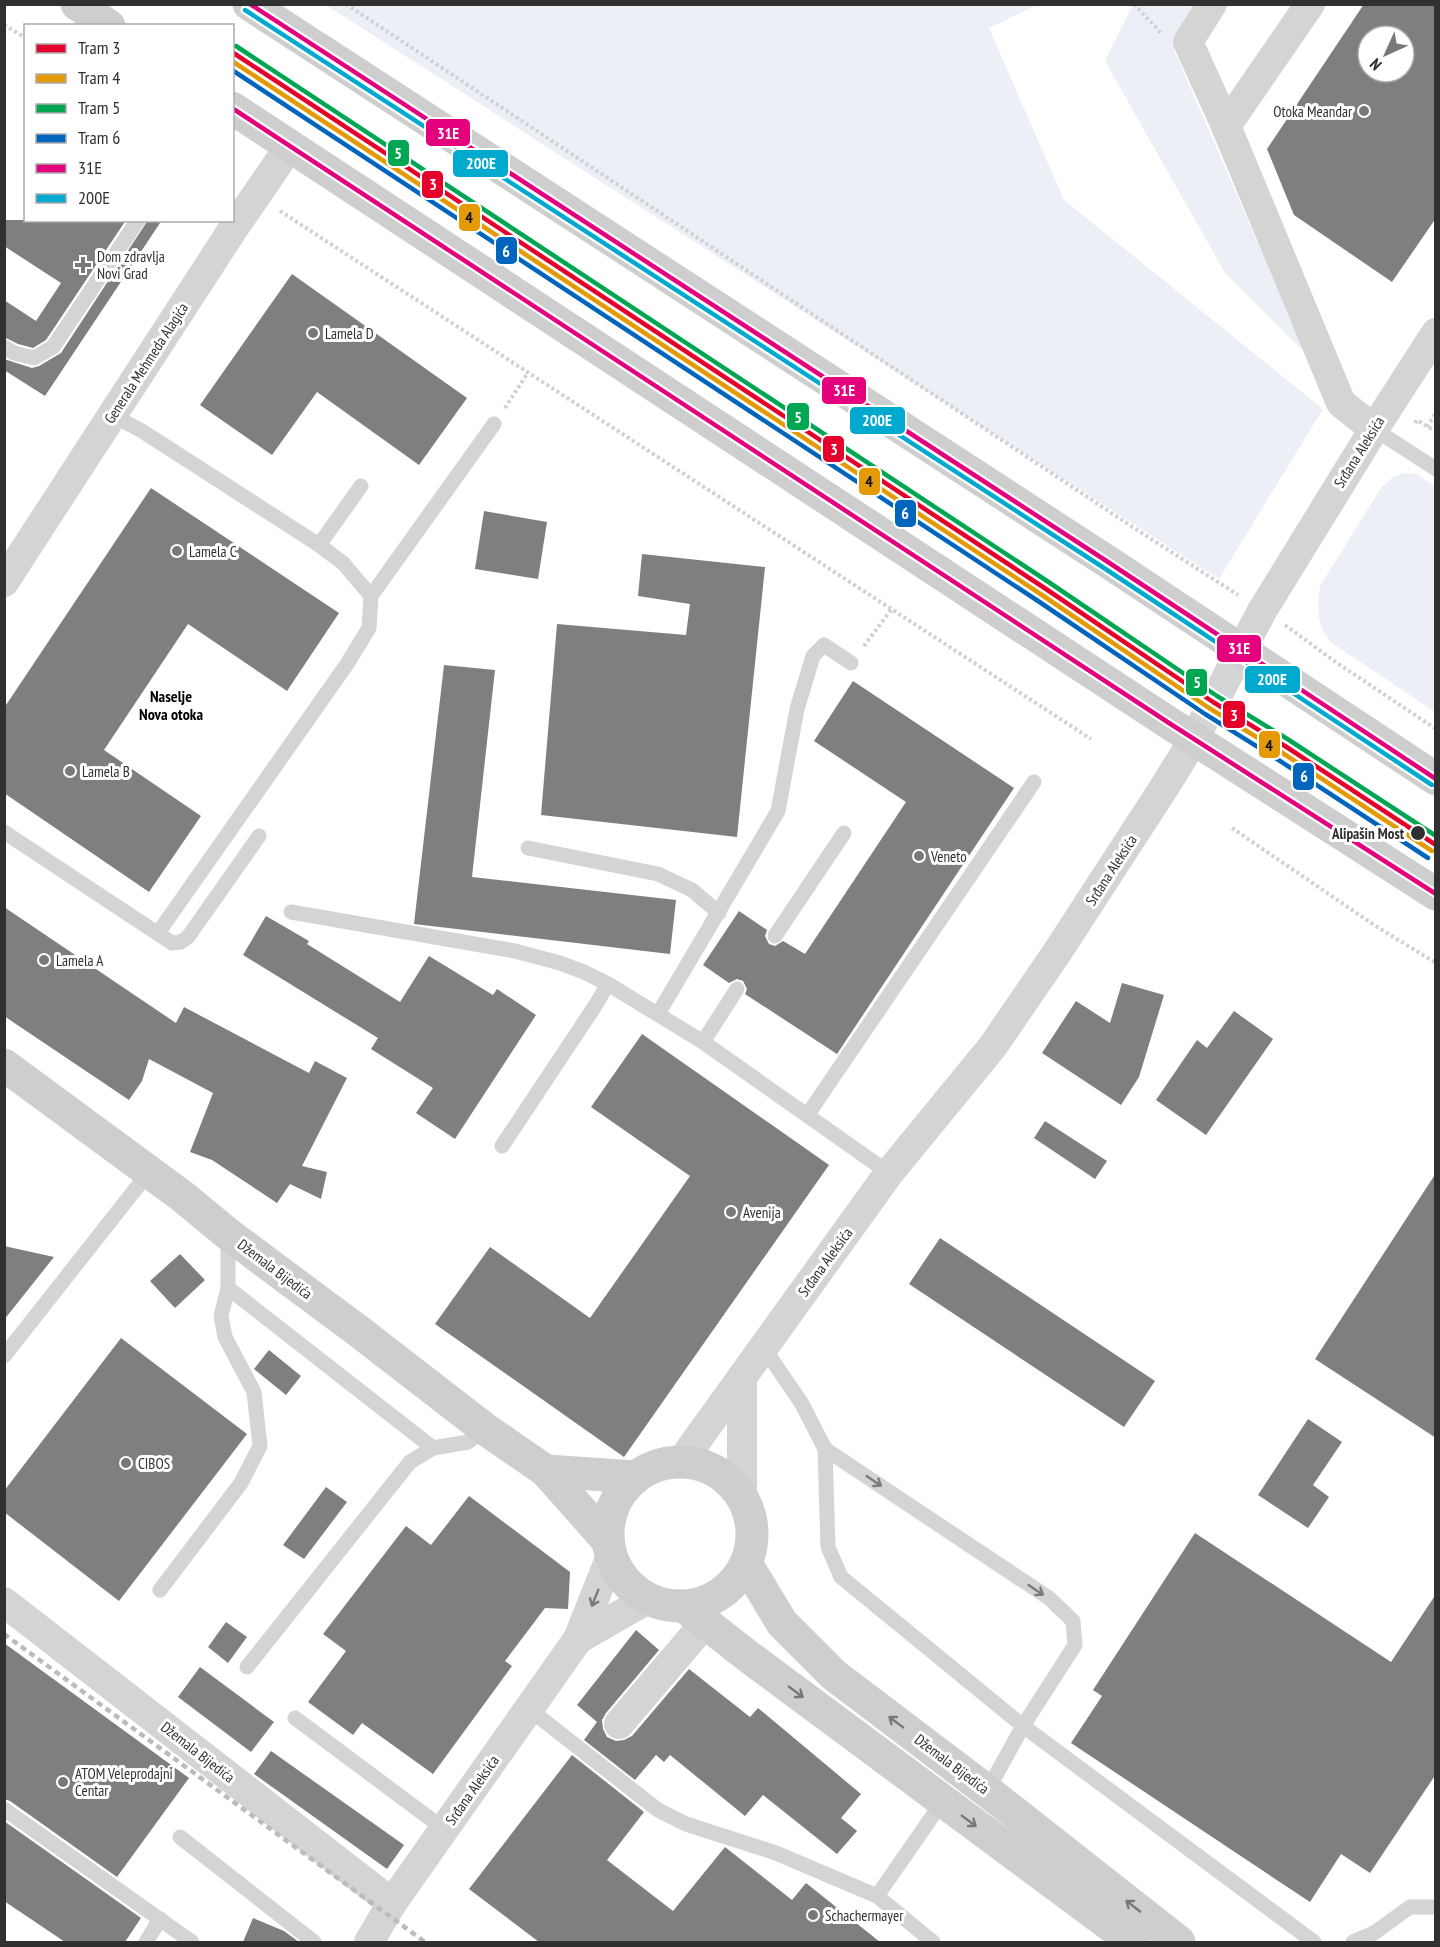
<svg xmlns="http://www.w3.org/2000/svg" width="1440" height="1947" viewBox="0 0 1440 1947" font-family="'PT Sans Narrow',sans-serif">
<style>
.green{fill:#ecf0f6}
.building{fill:#7f7f7f;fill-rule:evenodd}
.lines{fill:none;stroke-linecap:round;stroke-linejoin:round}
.path{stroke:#d1d1d1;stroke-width:4;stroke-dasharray:3 3;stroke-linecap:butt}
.lane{stroke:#d4d4d4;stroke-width:15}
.street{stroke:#d4d4d4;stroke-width:30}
.secondary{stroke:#cecece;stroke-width:33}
.rail{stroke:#bcbcbc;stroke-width:4.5;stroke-dasharray:6 4.5;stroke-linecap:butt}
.bus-1-casing{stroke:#fff;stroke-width:9}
.bus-2-casing{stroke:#fff;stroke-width:9}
.bus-1{stroke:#e5007d;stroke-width:4.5}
.bus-2{stroke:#00a9ce;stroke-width:4.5}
.tram-1-casing{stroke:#fff;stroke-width:9}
.tram-2-casing{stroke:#fff;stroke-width:9}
.tram-3-casing{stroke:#fff;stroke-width:9}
.tram-4-casing{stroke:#fff;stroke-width:9}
.tram-1{stroke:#e4002b;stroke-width:4.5}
.tram-2{stroke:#e39a05;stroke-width:4.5}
.tram-3{stroke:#00a651;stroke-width:4.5}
.tram-4{stroke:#0065bd;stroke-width:4.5}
.oneway{stroke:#7a7a7a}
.oneway2{stroke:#777}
.poi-dot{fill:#787878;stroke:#fff;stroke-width:2}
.stop-dot{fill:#303030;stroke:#fff;stroke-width:2}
.labels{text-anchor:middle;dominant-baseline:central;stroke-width:6;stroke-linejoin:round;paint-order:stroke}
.poi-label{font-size:15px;fill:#303030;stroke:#fff;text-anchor:start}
.street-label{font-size:15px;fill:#303030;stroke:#fff}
.stop-label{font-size:15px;font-weight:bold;fill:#303030;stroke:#fff;text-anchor:end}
.neighbourhood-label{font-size:16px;font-weight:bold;fill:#000;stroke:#fff}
.line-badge{stroke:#fff;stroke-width:2}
.badge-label{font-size:16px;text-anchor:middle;font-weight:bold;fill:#fff}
.pale-badge-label{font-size:16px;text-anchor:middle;font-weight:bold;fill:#111}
</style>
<rect width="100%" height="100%" fill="#fff"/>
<g class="green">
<path d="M326 5H1037L989 28 1064 200 1323 409 1219 579Z"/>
<path d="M1133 5H1192L1174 50 1306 354 1225 273 1105 61Z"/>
<path d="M1403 473 1416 474 1435 486V712L1332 643C1316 626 1317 609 1320 586L1381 488 1393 477Z"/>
</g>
<g class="building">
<path d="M1364 4H1436V218L1392 282 1294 215 1267 149ZM1368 36H1404V72H1368Z"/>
<path d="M4 220H126L46 340 33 348 18 344 4 337V300L36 321 61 283 4 246Z"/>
<path d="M148 220H162L45 396 4 370V359L32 368 39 366 61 353Z"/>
<path d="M292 274 467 398 419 465 317 392 272 455 200 405Z"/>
<path d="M151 488 339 613 287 691 188 624 104 750 201 816 149 892 4 793V708Z"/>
<path d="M484 511 547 522 538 579 475 569Z"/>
<path d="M642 554 765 567 737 837 541 815 557 624 686 635 690 604 638 596Z"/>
<path d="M444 665 495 670 472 877 676 900 670 954 414 924Z"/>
<path d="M853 681 1014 788 837 1054 745 994 747 989 743 981 737 979 729 983 703 965 739 911 767 930 765 936 769 944 775 946 783 941 805 954 906 802 814 741Z"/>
<path d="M4 907 176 1023 184 1007 309 1073 315 1061 347 1078 302 1166 327 1172 321 1199 290 1184 277 1203 212 1160 190 1152 213 1093 149 1059 142 1081 129 1100 4 1016Z"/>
<path d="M266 916 309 941 307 944 400 1002 429 956 493 995 497 989 536 1015 455 1139 416 1113 433 1088 371 1049 378 1038 243 955Z"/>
<path d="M1122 983 1164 995 1139 1077 1121 1105 1042 1053 1076 1001 1110 1023Z"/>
<path d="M1234 1011 1273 1039 1206 1135 1156 1100 1197 1040 1207 1048Z"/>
<path d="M642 1034 829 1165 624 1457 435 1324 490 1247 590 1318 690 1176 591 1107Z"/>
<path d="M1045 1121 1107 1161 1095 1179 1034 1138Z"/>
<path d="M1436 1173V1438L1315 1359Z"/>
<path d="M940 1238 1155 1381 1124 1427 909 1284Z"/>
<path d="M4 1246 54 1257 4 1320Z"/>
<path d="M180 1254 205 1280 175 1308 150 1281Z"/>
<path d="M121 1338 247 1434 119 1601 4 1512V1491Z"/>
<path d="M269 1350 301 1376 286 1395 254 1369Z"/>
<path d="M1308 1419 1342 1442 1313 1485 1329 1497 1308 1528 1258 1495Z"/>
<path d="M326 1487 347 1502 304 1559 283 1545Z"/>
<path d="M469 1496 570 1572 568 1609 545 1608 505 1661 512 1666 433 1774 362 1723 353 1735 308 1702 346 1651 323 1634 406 1526 431 1545Z"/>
<path d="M1195 1533 1391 1662 1436 1594V1774L1370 1873 1341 1854 1310 1902 1071 1743 1102 1696 1093 1690Z"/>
<path d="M226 1622 247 1637 228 1663 208 1647Z"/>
<path d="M636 1630 659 1650 606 1713 602 1720 603 1729 607 1737 616 1741 624 1740 632 1736 689 1669 750 1717 758 1708 861 1794 841 1818 857 1831 837 1854 763 1795 745 1816 670 1755 664 1762 656 1755 635 1780 584 1740 597 1722 577 1705Z"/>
<path d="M4 1643 189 1778 117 1877 10 1801 4 1799Z"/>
<path d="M200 1667 274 1722 251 1752 178 1697Z"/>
<path d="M271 1751 404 1845 387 1869 254 1774Z"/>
<path d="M572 1755 644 1812 607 1860 673 1911 725 1847 792 1900 806 1883 880 1942H539L469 1889Z"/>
<path d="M4 1821 141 1918 125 1942H65L4 1901Z"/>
<path d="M253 1918 284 1931 299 1942H243Z"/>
</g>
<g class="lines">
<g class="path">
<path d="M346 4 1131 526 1238 595"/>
<path d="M1134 4 1161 33"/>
<path d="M4 25 26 38"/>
<path d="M280 211 1091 739"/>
<path d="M505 408 527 374"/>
<path d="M1415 423 1417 420 1436 432"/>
<path d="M1427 427 1436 413"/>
<path d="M1285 625 1337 663 1436 729"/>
<path d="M864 646 891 610"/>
<path d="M1232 828 1374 925 1436 963"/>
</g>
<g class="lane">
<path d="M4 347 14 353 34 358 53 347 138 220"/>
<path d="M112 415 142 431 319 545 343 563 371 596 369 628 347 664 158 933"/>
<path d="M1374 429 1436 469"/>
<path d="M319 545 361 486"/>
<path d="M371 596 494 424"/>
<path d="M4 832 172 943 181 942 188 937 259 836"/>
<path d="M528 848 658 874 692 890 719 913"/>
<path d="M291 912 515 951 560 963 584 972 608 984 703 1042 889 1173"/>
<path d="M775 936 844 833"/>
<path d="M658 1014 778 811 797 709 813 656 824 645 851 663"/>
<path d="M703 1042 737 989"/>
<path d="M808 1114 1034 782"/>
<path d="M502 1146 595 1006 608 984"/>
<path d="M228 1288 433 1448"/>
<path d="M764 1348 802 1404 825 1449 828 1547 841 1577 1023 1726 987 1791"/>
<path d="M4 1356 149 1172"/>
<path d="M825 1449 1049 1598 1073 1621 1075 1645 1023 1726 1314 1942"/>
<path d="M160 1590 241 1483 260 1446 254 1392 225 1337 221 1316 228 1288V1234"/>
<path d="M247 1667 410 1462 433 1448 468 1442 485 1429"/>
<path d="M529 1709 658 1810 686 1824 776 1853 877 1896 943 1801"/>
<path d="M295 1718 444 1829"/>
<path d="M4 1809 192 1942"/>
<path d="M180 1837 314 1942"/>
<path d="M877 1896 933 1942"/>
<path d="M146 1942 160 1919"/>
<path d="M1353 1942 1374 1933 1410 1907H1436"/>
</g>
<g class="street">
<path d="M1212 4 1188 42 1226 126 1341 403 1374 429"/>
<path d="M1226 126 1310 4"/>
<path d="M4 582 233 229 290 146"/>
<path d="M681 1462 889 1173 993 1046 1058 951 1165 786 1194 739 1262 611 1374 429 1436 333"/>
<path d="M742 1495V1377"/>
<path d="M4 1602 392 1903"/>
<path d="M578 1639 648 1599"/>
<path d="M619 1724 705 1623"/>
<path d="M369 1942 392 1903 578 1639 611 1556"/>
</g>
<g class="secondary">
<path d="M77 4 109 26"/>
<path d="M249 4 1108 562 1436 779"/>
<path d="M232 108 1169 723 1436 894"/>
<path d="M4 1065 182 1196 228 1234 361 1333 485 1429 546 1471 608 1541"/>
<circle cx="680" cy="1534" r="72"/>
<path d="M546 1471 636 1477"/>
<path d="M747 1565 782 1623 834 1675 987 1791 1179 1942"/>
<path d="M685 1607 749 1657 1133 1942"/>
</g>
<path class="rail" d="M4 1634 425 1942"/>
<g class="bus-1-casing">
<g id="bus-1">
<path d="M250 4 1108 562 1436 779"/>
<path d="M232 108 1169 723 1436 894"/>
</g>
</g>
<g class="bus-2-casing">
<path id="bus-2" d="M245 10 1104 568 1432 785"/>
</g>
<use href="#bus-1" class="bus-1"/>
<use href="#bus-2" class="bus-2"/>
<g class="tram-1-casing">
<path id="tram-1" d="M232 52 1046 589 1213 702 1285 746 1436 845"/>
</g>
<g class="tram-2-casing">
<path id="tram-2" d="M232 61 1042 595 1209 708 1281 752 1432 851"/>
</g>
<g class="tram-3-casing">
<path id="tram-3" d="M236 46 1050 583 1217 696 1289 740 1436 836"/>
</g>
<g class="tram-4-casing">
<path id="tram-4" d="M232 70 1038 601 1205 714 1277 759 1428 858"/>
</g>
<use href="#tram-1" class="tram-1"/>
<use href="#tram-2" class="tram-2"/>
<use href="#tram-3" class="tram-3"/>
<use href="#tram-4" class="tram-4"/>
</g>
<defs><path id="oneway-shaft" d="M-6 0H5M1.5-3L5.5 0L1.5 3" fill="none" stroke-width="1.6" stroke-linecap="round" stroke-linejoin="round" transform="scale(1.5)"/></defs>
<g class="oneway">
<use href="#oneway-shaft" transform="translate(874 1481) rotate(34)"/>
<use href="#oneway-shaft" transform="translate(1036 1590) rotate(34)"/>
<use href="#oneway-shaft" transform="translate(595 1598) rotate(112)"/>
</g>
<g class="oneway2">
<use href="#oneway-shaft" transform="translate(796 1692) rotate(37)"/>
<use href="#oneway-shaft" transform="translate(896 1722) rotate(-143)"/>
<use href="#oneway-shaft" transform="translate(969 1821) rotate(37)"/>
<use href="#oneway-shaft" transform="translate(1133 1906) rotate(-142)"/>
</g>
<g class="poi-dot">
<circle cx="1364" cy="111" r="6"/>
<path d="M80 256h6v6h6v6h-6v6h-6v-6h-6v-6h6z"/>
<circle cx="313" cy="333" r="6"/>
<circle cx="177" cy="551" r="6"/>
<circle cx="70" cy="771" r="6"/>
<circle cx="919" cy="856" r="6"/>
<circle cx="44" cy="960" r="6"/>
<circle cx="731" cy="1212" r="6"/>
<circle cx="126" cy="1463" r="6"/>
<circle cx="63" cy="1782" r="6"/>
<circle cx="813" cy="1915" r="6"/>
</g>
<circle class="stop-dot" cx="1418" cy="833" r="8"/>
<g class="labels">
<g class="poi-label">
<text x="1352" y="111" text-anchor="end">Otoka Meandar</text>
<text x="97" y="256">Dom zdravlja<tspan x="97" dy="17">Novi Grad</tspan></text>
<text x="325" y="333">Lamela D</text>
<text x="189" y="551">Lamela C</text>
<text x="82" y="771">Lamela B</text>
<text x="931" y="856">Veneto</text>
<text x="56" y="960">Lamela A</text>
<text x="743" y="1212">Avenija</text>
<text x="138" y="1463">CIBOS</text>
<text x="75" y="1773">ATOM Veleprodajni<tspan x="75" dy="17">Centar</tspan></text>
<text x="825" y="1915">Schachermayer</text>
</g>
<g class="street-label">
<text transform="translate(146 363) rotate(-57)">Generala Mehmeda Alagića</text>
<text transform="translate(1359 452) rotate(-58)">Srđana Aleksića</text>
<text transform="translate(1111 870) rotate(-57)">Srđana Aleksića</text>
<text transform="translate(825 1262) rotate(-54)">Srđana Aleksića</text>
<text transform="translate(275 1269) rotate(37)">Džemala Bijedića</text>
<text transform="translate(198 1752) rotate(38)">Džemala Bijedića</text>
<text transform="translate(952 1764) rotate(37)">Džemala Bijedića</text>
<text transform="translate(472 1790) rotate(-55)">Srđana Aleksića</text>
</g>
<g class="stop-label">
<text x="1404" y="833">Alipašin Most</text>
</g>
<g class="neighbourhood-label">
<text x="171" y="696">Naselje<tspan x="171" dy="18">Nova otoka</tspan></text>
</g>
</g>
<g class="line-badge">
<rect x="425" y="118" width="46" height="29" rx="6" fill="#e5007d"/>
<rect x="387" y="139" width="23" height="28" rx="6" fill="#00a651"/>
<rect x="452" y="149" width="57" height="29" rx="6" fill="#00a9ce"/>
<rect x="421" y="170" width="23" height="29" rx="6" fill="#e4002b"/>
<rect x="458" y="203" width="23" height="29" rx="6" fill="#e39a05"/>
<rect x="495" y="236" width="23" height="29" rx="6" fill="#0065bd"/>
<rect x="821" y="376" width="46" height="29" rx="6" fill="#e5007d"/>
<rect x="786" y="402" width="24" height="29" rx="6" fill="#00a651"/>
<rect x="849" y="406" width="57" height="29" rx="6" fill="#00a9ce"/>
<rect x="822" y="435" width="23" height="28" rx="6" fill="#e4002b"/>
<rect x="858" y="467" width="23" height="29" rx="6" fill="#e39a05"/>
<rect x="894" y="499" width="23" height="29" rx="6" fill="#0065bd"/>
<rect x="1216" y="634" width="46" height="29" rx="6" fill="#e5007d"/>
<rect x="1244" y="665" width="57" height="29" rx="6" fill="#00a9ce"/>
<rect x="1185" y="668" width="23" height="29" rx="6" fill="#00a651"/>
<rect x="1222" y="700" width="24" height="29" rx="6" fill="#e4002b"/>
<rect x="1258" y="730" width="23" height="29" rx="6" fill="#e39a05"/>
<rect x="1292" y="762" width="23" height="29" rx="6" fill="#0065bd"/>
</g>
<g class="badge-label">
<text x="448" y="139">31E</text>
<text x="398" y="159">5</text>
<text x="481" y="169">200E</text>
<text x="433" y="190">3</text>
<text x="506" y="257">6</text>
<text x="844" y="396">31E</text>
<text x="798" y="423">5</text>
<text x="877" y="426">200E</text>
<text x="834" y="455">3</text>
<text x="905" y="519">6</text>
<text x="1239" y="654">31E</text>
<text x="1272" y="685">200E</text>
<text x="1197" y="688">5</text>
<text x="1234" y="721">3</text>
<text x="1304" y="782">6</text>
</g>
<g class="pale-badge-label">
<text x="469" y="223">4</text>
<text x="869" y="487">4</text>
<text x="1269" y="751">4</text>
</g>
<rect width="1440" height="1947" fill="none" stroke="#303030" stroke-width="12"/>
<rect x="24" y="24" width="210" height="198" fill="#ffffff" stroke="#acacac" stroke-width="1.5"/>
<rect x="36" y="44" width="30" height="9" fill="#e4002b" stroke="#acacac" stroke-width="1.5"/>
<text x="78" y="54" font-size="18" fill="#303030">Tram 3</text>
<rect x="36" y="74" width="30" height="9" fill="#e39a05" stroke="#acacac" stroke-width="1.5"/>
<text x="78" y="84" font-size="18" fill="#303030">Tram 4</text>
<rect x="36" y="104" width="30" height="9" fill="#00a651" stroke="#acacac" stroke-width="1.5"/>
<text x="78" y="114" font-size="18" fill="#303030">Tram 5</text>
<rect x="36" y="134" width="30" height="9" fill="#0065bd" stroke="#acacac" stroke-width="1.5"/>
<text x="78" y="144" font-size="18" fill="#303030">Tram 6</text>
<rect x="36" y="164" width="30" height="9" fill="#e5007d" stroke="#acacac" stroke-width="1.5"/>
<text x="78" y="174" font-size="18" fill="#303030">31E</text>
<rect x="36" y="194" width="30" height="9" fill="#00a9ce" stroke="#acacac" stroke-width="1.5"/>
<text x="78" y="204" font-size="18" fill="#303030">200E</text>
<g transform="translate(1386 54) rotate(225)"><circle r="28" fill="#ffffff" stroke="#acacac" stroke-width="1.5"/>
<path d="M0-4.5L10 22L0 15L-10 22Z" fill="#787878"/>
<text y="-9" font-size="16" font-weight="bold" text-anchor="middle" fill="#303030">N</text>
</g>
</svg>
